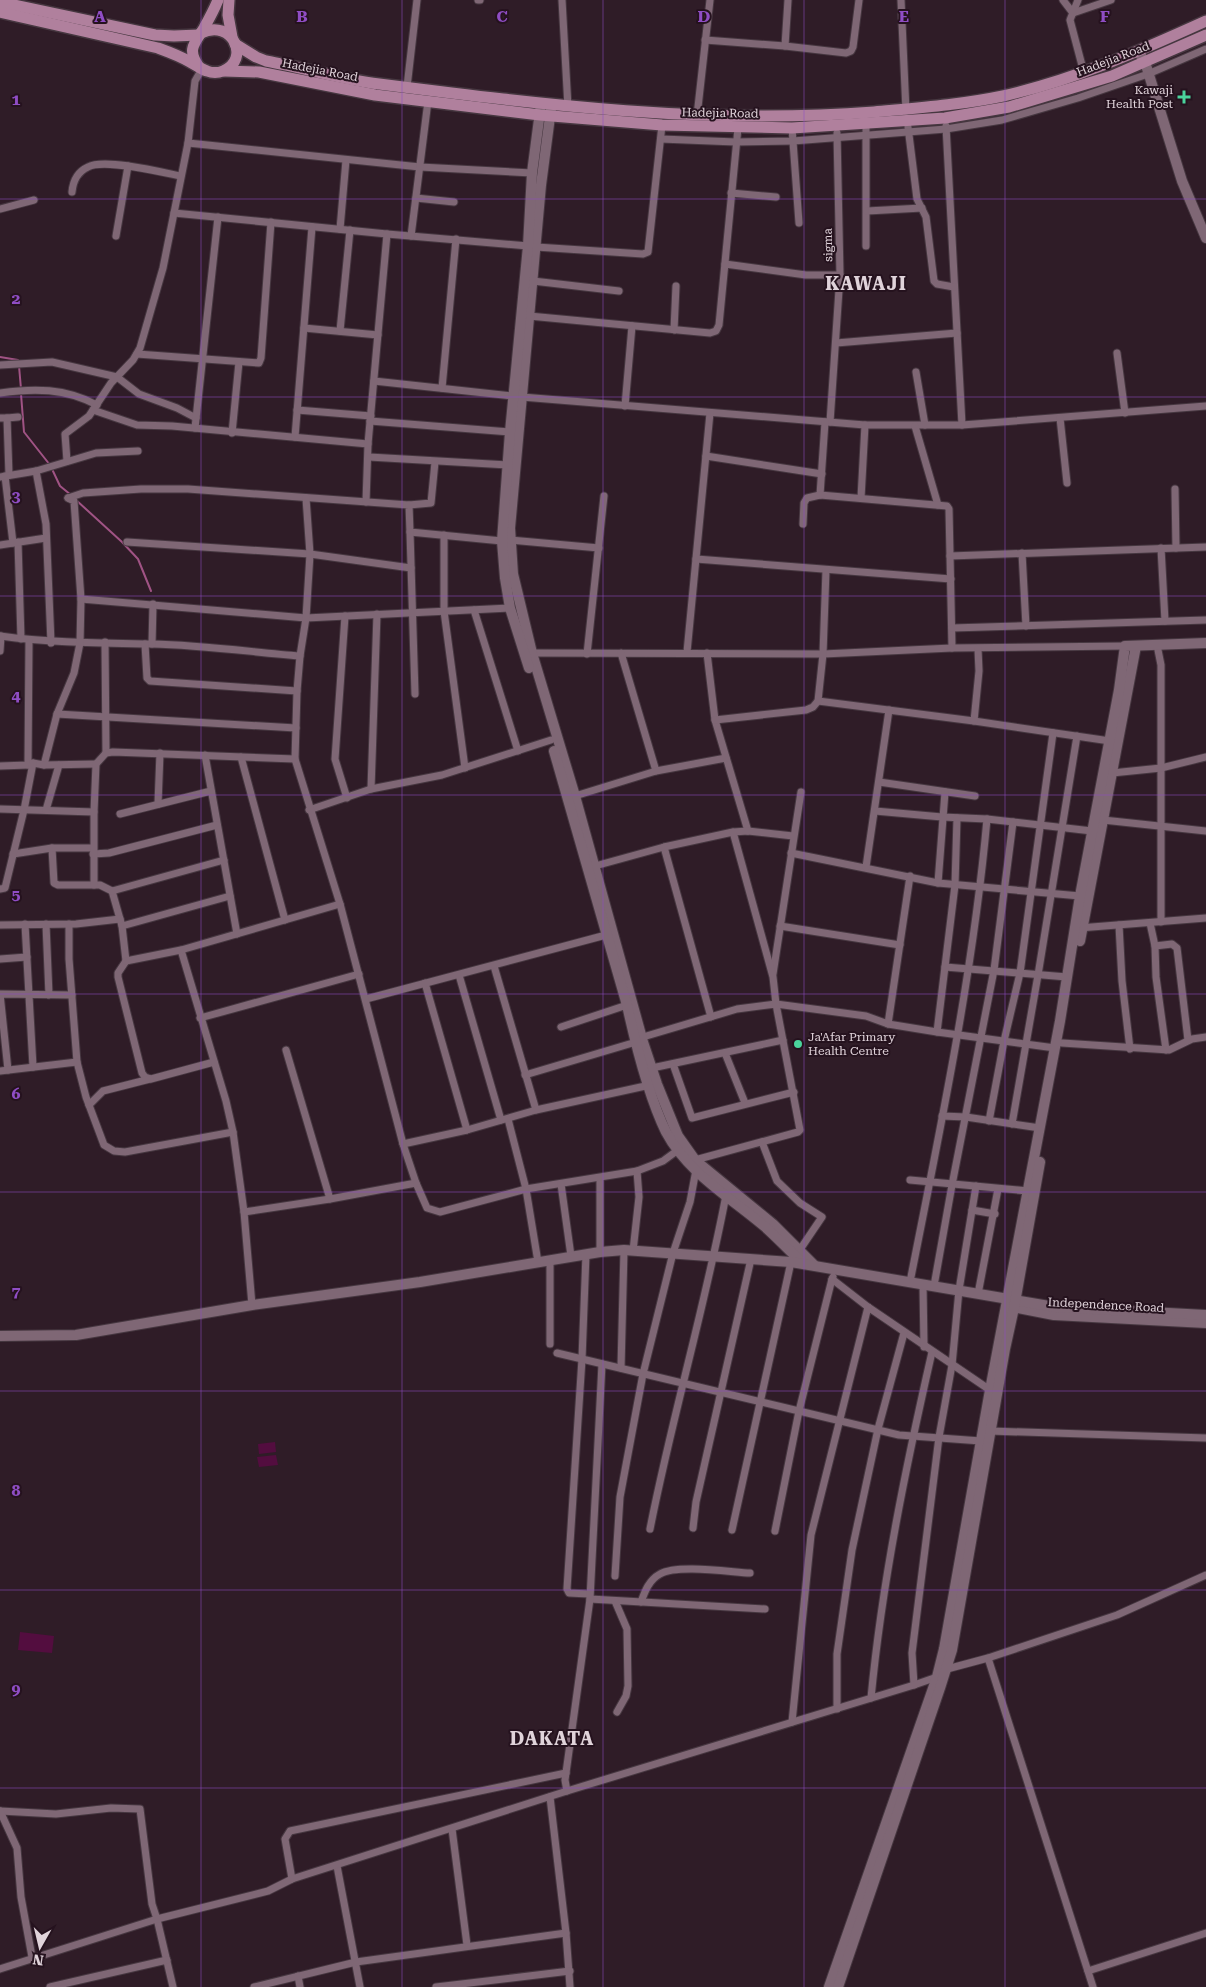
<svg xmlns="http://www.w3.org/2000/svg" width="1206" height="1987" viewBox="0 0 1206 1987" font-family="'Roboto Serif',serif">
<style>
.green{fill:#530d3f}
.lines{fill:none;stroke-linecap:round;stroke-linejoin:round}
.stream{stroke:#a05384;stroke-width:2}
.street-casing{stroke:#463740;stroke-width:9}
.secondary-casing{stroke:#463740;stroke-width:12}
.primary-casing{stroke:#463740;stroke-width:14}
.street{stroke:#7f6775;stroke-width:7}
.secondary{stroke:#7f6775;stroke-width:10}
.primary{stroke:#b0809d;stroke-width:11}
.grid{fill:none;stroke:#8f4dc4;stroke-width:1;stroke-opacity:0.55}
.poi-dot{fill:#4ad49c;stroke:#25121e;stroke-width:2}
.labels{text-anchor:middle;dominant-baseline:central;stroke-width:4;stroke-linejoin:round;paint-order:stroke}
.street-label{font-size:12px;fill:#e0d3da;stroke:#25121e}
.poi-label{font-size:12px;fill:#e0d3da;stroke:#25121e;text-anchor:end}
.district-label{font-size:18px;font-weight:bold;letter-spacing:1px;fill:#e0d3da;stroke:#25121e}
.grid-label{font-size:16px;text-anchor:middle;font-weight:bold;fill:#8f4dc4;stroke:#25121e;stroke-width:4;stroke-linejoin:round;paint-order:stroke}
</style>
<rect width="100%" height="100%" fill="#2f1c27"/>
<g class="green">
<path d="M275 1442 276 1452 259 1454 258 1444Z"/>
<path d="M276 1455 278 1465 259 1467 257 1457Z"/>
<path d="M20 1632 54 1636 52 1653 18 1650Z"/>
</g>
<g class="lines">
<g class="stream">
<path d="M0 357 18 360V361"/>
<path d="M19 366 21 389"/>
<path d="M21 394 24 432 50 465"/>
<path d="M52 469 60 486 71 495"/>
<path d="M76 500 122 542 138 559 151 591"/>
</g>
<g class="street-casing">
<g id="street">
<path d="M478 0H480"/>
<path d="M562 0 568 107"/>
<path d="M901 0 906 111"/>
<path d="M1063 0 1073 13 1111 0"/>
<path d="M1078 0 1070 20 1084 73"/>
<path d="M705 40 785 46 846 53 851 51 853 47 859 0"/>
<path d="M785 46 788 0"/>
<path d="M407 87 417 0"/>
<path d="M697 116 710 0"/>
<path d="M866 124V246"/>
<path d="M946 126 962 425"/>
<path d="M908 127 917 199 926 217 934 281 937 284 954 287"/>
<path d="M792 128 799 223"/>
<path d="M661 139 736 142 793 141 946 129 1002 120 1078 98 1148 74 1206 49"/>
<path d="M188 143 420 167 532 173"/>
<path d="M72 192C73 181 77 172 88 167 104 158 161 172 180 176"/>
<path d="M731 193 776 197"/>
<path d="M416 198 454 202"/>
<path d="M0 209 34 200"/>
<path d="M867 211 922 208"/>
<path d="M174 213 387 234 528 246"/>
<path d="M340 229 346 160"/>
<path d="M116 236 128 166"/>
<path d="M411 236 428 101"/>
<path d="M536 247 643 254 648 252 662 125"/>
<path d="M725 264 806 275H840"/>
<path d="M533 281 619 291"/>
<path d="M529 316 710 333 716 331 719 325 738 128"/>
<path d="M304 328 378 335"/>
<path d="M674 330 676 286"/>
<path d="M340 331 350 230"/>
<path d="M836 343 957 333"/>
<path d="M1117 353 1125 413"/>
<path d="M137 354 259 363 261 358 271 222"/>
<path d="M0 365 52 362 117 377 139 394 177 408 196 418"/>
<path d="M916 372 925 425"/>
<path d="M374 381 522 397 865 425H962L1206 406"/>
<path d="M442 388 456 239"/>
<path d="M0 393C34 388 65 388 97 405"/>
<path d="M625 406 632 326"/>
<path d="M93 410 137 425 172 426 368 444"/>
<path d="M297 410 371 416"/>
<path d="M0 418H7L9 475"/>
<path d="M7 418 18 417"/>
<path d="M1060 418 1067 483"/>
<path d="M370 421 510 432"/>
<path d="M830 422 840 275 837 133"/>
<path d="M915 426 938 505"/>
<path d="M195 428 218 217"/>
<path d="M232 433 239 362"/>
<path d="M295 437 312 227"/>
<path d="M706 456 822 474"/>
<path d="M369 457 508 465"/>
<path d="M67 461 65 434 89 416 111 383 133 360 140 348 163 268 188 143 195 81 202 69"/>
<path d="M36 471 46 524 51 643"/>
<path d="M5 476 13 543"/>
<path d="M0 477 36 471 96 453 138 451"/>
<path d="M1175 489 1176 548"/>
<path d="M820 495 825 422"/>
<path d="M68 498 83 493 141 489H188L409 505 410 532 502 541"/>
<path d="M861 498 865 425"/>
<path d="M366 502 368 444 387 234"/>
<path d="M409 505 431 503 435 462"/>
<path d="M803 524 804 503 807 498 820 495 947 506 949 509 952 648"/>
<path d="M410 532 415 694"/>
<path d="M444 535V611L465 768"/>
<path d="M510 540 599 548"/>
<path d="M18 542 21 639"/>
<path d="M127 542 310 554 411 568"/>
<path d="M0 545 46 538"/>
<path d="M1161 548 1165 621"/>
<path d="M1022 553 1026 626"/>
<path d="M950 556 1206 547"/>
<path d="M696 559 951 579"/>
<path d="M81 599 306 618 510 608"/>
<path d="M474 610 518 751"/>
<path d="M345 616 335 759 347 798"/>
<path d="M952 628 1206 620"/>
<path d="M0 636C51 643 101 643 152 644 201 645 251 652 300 656"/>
<path d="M105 642 106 753"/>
<path d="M145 644 147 678 150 681 297 691"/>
<path d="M152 644 153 604"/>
<path d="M1157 645 1161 665V922"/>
<path d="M0 651 1 636"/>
<path d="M687 652 710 413"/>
<path d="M532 653 823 654 952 648 1125 646"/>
<path d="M621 653 656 771"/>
<path d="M707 653 715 720 748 831"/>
<path d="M587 654 604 496"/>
<path d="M818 701 974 721 1110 741"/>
<path d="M57 714 296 728"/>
<path d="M715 720 806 710 813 707 818 701 823 654 826 570"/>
<path d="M974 721 979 671 978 649"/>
<path d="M205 755 237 934"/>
<path d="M241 757 285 920"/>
<path d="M28 765 29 640"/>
<path d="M44 765 57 714 74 673 80 643 81 599 74 501 68 498"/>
<path d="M0 766 28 765 33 763 44 765 96 764"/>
<path d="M1112 773 1161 768 1206 757"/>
<path d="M879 782 975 796"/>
<path d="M371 789 377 614"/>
<path d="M575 796 656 771 726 758"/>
<path d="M158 804 160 753"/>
<path d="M0 809 94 812"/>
<path d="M46 810 59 765"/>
<path d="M309 810 371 789 442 775 551 740"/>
<path d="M875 811 942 817 987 819 1092 831"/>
<path d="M120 814 211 791"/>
<path d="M1103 820 1206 831"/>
<path d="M664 847 711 1017"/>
<path d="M52 848 54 883 58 885H100L112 891 122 926 126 961 118 973V977L142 1073 145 1077 151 1079 214 1062"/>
<path d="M791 853 938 883 1080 896"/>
<path d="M13 854 52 848H93"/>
<path d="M93 854 109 853 217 825"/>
<path d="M595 866 664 847 733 832 748 831 793 836"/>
<path d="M866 867 889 710"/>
<path d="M938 883 945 792"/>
<path d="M94 885V812L96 764 106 753 113 752 295 759"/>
<path d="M0 889 5 888 24 810 33 763"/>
<path d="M112 891 224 860"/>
<path d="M1150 923 1155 946 1156 977 1166 1050"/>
<path d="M25 924 33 1067"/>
<path d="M46 924 49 995"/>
<path d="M69 924V959L77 1062 86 1097 104 1145 114 1151 125 1152 233 1132 244 1212 252 1305"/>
<path d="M0 925 76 924 120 919"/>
<path d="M1119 925 1122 981 1130 1049"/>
<path d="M122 926 230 896"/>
<path d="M780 926 900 945"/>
<path d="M1079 928 1206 918"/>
<path d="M1155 946 1172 944 1177 948 1188 1040"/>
<path d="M181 950 226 1101 233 1132"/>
<path d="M0 959 27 957"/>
<path d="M126 961 181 950 340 904"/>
<path d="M494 966 536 1110"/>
<path d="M945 967 1067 977"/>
<path d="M773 974 801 792"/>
<path d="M459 975 501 1120"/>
<path d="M425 983 467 1130"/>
<path d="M366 999 606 935"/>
<path d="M200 1018 359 974"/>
<path d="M888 1024 910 876"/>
<path d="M561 1027 627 1005"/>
<path d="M937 1032 955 885 957 818"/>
<path d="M643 1037 737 1009 776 1004 866 1016 888 1024 937 1032 1055 1048"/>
<path d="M1062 1043 1169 1050 1192 1039 1206 1037"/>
<path d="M286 1050 330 1199"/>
<path d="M725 1053 745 1103"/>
<path d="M673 1064 692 1118 794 1092"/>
<path d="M652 1068 783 1040"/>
<path d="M8 1070 0 994 72 995"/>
<path d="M0 1071 77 1062"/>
<path d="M525 1075 636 1042"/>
<path d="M89 1105 103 1091 150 1079"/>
<path d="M942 1116 966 1117 1040 1128"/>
<path d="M508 1119 526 1189 538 1262"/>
<path d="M989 1121 1004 1041 1020 973 1053 733"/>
<path d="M1012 1124 1038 975 1077 736"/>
<path d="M762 1142 777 1181 800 1203 822 1217 799 1251"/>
<path d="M403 1144 467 1130 536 1110 650 1085"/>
<path d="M695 1160 798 1132 800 1130 776 1004 773 977 733 832"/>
<path d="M600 1178V1252"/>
<path d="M910 1180 1028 1191"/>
<path d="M416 1183 427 1208 440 1212 526 1189 637 1171 663 1161 678 1150"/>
<path d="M561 1184 571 1256"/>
<path d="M972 1210 995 1214"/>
<path d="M244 1212 330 1199 416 1183 403 1144 340 904 295 759 297 691 300 656 306 618 310 554 306 498"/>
<path d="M633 1251 639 1197 637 1171"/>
<path d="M586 1254 582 1359 567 1589 569 1593 589 1594"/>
<path d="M833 1277 832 1279 868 1307 990 1390"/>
<path d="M910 1282C940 1129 973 975 987 819"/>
<path d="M923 1285 924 1347"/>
<path d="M934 1286 952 1185 994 970 1013 822"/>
<path d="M978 1294 998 1189"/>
<path d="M550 1344V1260"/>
<path d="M557 1353 899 1435 981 1441"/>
<path d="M621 1368 624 1250"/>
<path d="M990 1431 1206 1438"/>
<path d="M693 1528 696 1502 751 1259"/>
<path d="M650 1529C672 1417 705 1307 726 1195"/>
<path d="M732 1530 791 1262"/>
<path d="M775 1531 799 1411 832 1279"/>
<path d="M615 1576 620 1497 643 1374 673 1253 690 1202 696 1170"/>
<path d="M590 1599 765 1609"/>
<path d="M615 1601 627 1629 628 1686 626 1696 617 1712"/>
<path d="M641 1602C645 1591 649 1580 660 1574 677 1564 730 1572 750 1573"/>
<path d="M988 1658 1093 1987"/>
<path d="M914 1685 912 1653 939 1437 952 1365 959 1290 976 1186"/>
<path d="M871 1698C882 1582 906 1466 932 1352"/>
<path d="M837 1709V1654L852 1550 878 1429 904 1333"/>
<path d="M792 1722 811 1535 868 1307"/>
<path d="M567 1791 565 1780 590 1599 602 1364"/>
<path d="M550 1797 566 1933 570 1987"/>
<path d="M0 1811 56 1814 111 1808 140 1809 152 1904 157 1919 173 1987"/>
<path d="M0 1811 17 1848 21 1897 32 1957"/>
<path d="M452 1829 467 1945"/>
<path d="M337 1866 360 1987"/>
<path d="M292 1879 285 1839 290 1831 566 1773"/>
<path d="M0 1969 157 1919 268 1891 292 1879 567 1791 914 1685 937 1677 947 1669 988 1658 1117 1615 1206 1575"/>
<path d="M1088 1971 1206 1933"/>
<path d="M298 1976 300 1987"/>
<path d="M50 1987 167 1960"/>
<path d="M254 1987 356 1962 566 1933"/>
<path d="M436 1987 570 1971"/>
</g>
</g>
<g class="secondary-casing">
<g id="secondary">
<path d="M1141 56 1145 62 1182 181 1206 238"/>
<path d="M551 109 541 185 510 528 513 574 532 653 575 796 643 1042 657 1084 678 1136 695 1160 773 1224 814 1265"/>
<path d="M529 668 510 608 505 578 502 541 510 432 528 246 532 173 541 104"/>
<path d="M554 751 627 1005C636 1046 648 1095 666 1132 687 1172 731 1198 764 1226 778 1238 789 1251 803 1263"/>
<path d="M1080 941 1136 646"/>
<path d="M1008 1306 1054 1315 1206 1323"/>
<path d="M0 1336 76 1335 252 1305 420 1282 600 1252 624 1250 791 1262 1055 1307 1206 1315"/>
<path d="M829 1987 937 1677 944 1649 990 1390 1060 1021 1080 896 1119 690 1125 646 1206 643"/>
<path d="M838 1987 940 1688 952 1650 1005 1349 1014 1308 1040 1162"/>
</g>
</g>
<g class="primary-casing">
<g id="primary">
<path d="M229 0 228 15 232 37"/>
<path d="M0 2 155 35 174 36 199 35"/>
<path d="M0 12 158 48C169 52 180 56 190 62 196 65 201 69 207 71 212 73 218 73 223 71 251 60 233 18 201 33"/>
<path d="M235 44 256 57 266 61C304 68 341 79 379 84 546 105 705 125 874 112 917 108 960 105 1003 96 1074 80 1140 51 1206 21"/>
<path d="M199 67C186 49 195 43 204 28 209 19 214 10 218 0"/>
<path d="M224 71 259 72 375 95 540 115 662 125 792 128 945 118 1009 107 1112 76 1206 35"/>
</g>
</g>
<use href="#street" class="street"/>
<use href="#secondary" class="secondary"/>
<use href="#primary" class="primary"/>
</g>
<path class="grid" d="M201 0V1987M402 0V1987M603 0V1987M804 0V1987M1005 0V1987M0 199H1206M0 397H1206M0 596H1206M0 795H1206M0 994H1206M0 1192H1206M0 1391H1206M0 1590H1206M0 1788H1206"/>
<g class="poi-dot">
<path d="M1181.5 89.5h5v5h5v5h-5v5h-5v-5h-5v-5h5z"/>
<circle cx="798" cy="1044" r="5"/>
</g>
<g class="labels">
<g class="street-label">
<text transform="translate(1113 59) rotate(-21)">Hadejia Road</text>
<text transform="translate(320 70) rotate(11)">Hadejia Road</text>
<text transform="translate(720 113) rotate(1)">Hadejia Road</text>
<text transform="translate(828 245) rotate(-91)">sigma</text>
<text transform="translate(1106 1305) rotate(3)">Independence Road</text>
</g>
<g class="poi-label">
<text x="1173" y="90">Kawaji<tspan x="1173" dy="14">Health Post</tspan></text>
<text x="808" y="1037" text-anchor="start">Ja'Afar Primary<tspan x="808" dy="14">Health Centre</tspan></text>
</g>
<g class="district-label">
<text x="866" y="283">KAWAJI</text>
<text x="552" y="1738">DAKATA</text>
</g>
</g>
<g class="grid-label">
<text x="100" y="22">A</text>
<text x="302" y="22">B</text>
<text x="502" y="22">C</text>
<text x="704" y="22">D</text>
<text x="904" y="22">E</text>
<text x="1105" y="22">F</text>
<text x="16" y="105">1</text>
<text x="16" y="304">2</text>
<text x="16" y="502">3</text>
<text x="16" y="701">4</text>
<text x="16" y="900">5</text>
<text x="16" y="1099">6</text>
<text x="16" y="1297">7</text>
<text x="16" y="1496">8</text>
<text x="16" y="1695">9</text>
</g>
<g transform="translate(40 1947) rotate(188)" stroke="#25121e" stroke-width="4" paint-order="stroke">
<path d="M0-4L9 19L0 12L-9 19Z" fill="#e0d3da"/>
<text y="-8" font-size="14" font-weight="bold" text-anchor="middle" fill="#e0d3da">N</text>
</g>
</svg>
